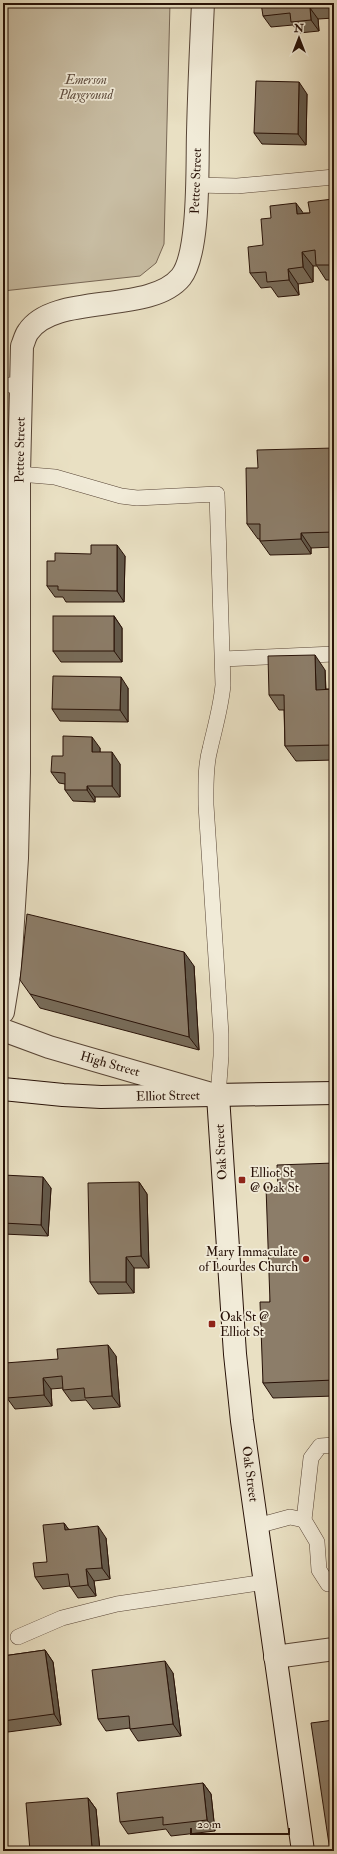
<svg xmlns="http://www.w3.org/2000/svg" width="337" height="1854" viewBox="0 0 337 1854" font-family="'IM FELL Double Pica',serif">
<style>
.green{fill:#c8bda3;stroke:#786755}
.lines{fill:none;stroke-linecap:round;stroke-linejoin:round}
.lane-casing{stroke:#584536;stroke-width:16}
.street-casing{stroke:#584536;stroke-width:24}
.secondary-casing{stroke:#271107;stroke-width:24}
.lane{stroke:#f1ebd8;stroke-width:15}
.street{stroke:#f1ebd8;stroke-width:22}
.secondary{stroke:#f1ebd8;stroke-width:22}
.wall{fill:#786c5a;stroke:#271107}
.shaded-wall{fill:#62584a;stroke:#271107}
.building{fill:#8c7d69;stroke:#271107}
.poi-dot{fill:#8f2418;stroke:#f1ebd8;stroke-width:1.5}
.labels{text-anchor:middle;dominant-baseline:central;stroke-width:3.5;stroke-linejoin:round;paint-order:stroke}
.park-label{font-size:13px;font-style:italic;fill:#5f4d3e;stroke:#f1ebd8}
.street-label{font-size:13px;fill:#271107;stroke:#f1ebd8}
.poi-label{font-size:13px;fill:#271107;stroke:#f1ebd8;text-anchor:start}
</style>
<rect width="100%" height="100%" fill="#e9e0c3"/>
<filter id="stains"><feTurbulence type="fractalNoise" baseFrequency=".005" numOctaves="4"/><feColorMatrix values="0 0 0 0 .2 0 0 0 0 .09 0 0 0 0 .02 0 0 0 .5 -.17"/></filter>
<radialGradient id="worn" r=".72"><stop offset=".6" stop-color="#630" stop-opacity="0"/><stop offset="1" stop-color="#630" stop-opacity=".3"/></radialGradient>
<path class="green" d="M3 3H170L164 244 156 263 140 276 3 291Z"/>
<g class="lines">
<g class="lane-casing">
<g id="lane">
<path d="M196 185 237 186 334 177"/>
<path d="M3 385H21"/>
<path d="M19 474 55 477 121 496 137 498 217 494 223 685C221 707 215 727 210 749 205 767 206 787 206 805L221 1034V1056L218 1096"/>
<path d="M3 544 19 542"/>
<path d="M223 659 334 654"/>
<path d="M3 812 18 814"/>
<path d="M334 1445 320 1446 311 1458 304 1520 317 1542 319 1570 328 1584H334"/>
<path d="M257 1526 290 1517 304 1520"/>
<path d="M18 1637 62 1618 117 1604 265 1582"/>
</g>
</g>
<g class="street-casing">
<g id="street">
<path d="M3 1012 10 969 17 858 19 772V474L22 346C24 342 25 336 28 332 54 292 150 315 181 277 200 253 197 166 198 133 199 90 201 46 203 3"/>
<path d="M3 1030 49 1047 208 1093"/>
<path d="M275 1657 334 1649"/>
</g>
</g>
<g class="secondary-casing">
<g id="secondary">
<path d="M3 1089 63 1095 101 1097 334 1093"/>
<path d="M218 1096 235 1354 242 1421 303 1851"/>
</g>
</g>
<use href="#lane" class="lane"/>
<use href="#street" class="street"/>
<use href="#secondary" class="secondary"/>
</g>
<g class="wall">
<path d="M334 3V18L318 19 319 31 299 33 293 25 271 27 263 16Z"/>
<path d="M307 94 306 145 262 144 254 133Z"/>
<path d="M333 199 334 200V280H326L317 266H313V282L298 284 299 295 278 297 271 287 261 288 250 273 263 245 304 213H310Z"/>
<path d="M334 448V547L311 548V554L270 555 260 541V539H258L247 524 258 468Z"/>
<path d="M125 556 124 602H66L63 597H55L47 586 55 561Z"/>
<path d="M114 616 122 628V662H61L53 651Z"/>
<path d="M325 670 326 689H334V760L296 761 285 746 284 710H279L269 695Z"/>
<path d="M128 688V722L60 721 52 709Z"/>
<path d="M100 748V752L120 764V797H95V802L73 801 65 790V784L59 783 51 772Z"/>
<path d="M194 966 199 1050 40 1008 30 994Z"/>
<path d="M334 1163V1396L273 1398 263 1383 270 1302 278 1187Z"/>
<path d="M3 1175 51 1188 48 1236 3 1234Z"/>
<path d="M139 1182 147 1194 149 1268H134V1293L98 1294 90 1282Z"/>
<path d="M116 1356 120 1407 93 1409 86 1400 71 1401 63 1390V1388L51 1389 52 1406 15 1409 7 1398 58 1359Z"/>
<path d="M64 1523 68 1529 106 1538 110 1579 94 1581 96 1596 78 1598 70 1586 43 1589 35 1577 47 1562Z"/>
<path d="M45 1650 53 1662 61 1725 8 1732 3 1725V1656Z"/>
<path d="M173 1673 181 1736 138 1741 130 1729V1728L106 1731 98 1719Z"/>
<path d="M203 1783 211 1794 215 1831 171 1836 166 1829 128 1834 120 1822Z"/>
<path d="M88 1798 96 1809 100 1851H30Z"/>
</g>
<g class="shaded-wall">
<path d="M310 8 318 19 319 31 311 20Z"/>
<path d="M299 82 307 94 306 145 298 134Z"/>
<path d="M296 203 307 218 297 214Z"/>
<path d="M302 252 313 266V282L303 267Z"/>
<path d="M288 269 298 284 299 295 289 280Z"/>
<path d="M301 533 311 548V554L301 539Z"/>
<path d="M117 545 125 556 124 602 117 591Z"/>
<path d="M114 616 122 628V662L114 651Z"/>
<path d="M315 655 325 670 326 704 316 690Z"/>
<path d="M121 677 128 688V722L120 710Z"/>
<path d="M92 737 100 748V763L92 752Z"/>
<path d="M112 752 120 764V797L112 786Z"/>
<path d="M87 786 95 797V802L87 790Z"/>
<path d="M184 952 194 966 199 1050 189 1037Z"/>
<path d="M43 1177 51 1188 48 1236 41 1225Z"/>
<path d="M139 1182 147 1194 149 1268 141 1256Z"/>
<path d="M126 1257 134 1268V1293L126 1282Z"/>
<path d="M108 1345 116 1356 120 1407 112 1396Z"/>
<path d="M43 1378 51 1389 52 1406 44 1395Z"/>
<path d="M64 1523 72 1534 65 1530Z"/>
<path d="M98 1526 106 1538 110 1579 102 1568Z"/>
<path d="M86 1569 94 1581 96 1596 88 1585Z"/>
<path d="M45 1650 53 1662 61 1725 54 1714Z"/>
<path d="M165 1661 173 1673 181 1736 173 1724Z"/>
<path d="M203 1783 211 1794 215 1831 207 1820Z"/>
<path d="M88 1798 96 1809 100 1851H94L92 1848Z"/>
</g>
<g class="building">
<path d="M261 3H334V5L310 8 311 20 291 22 290 13 263 16Z"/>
<path d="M256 81 299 82 298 134 254 133Z"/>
<path d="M333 199 334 208V265H316L315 250 302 252 303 267 288 269 289 280 267 282 266 272 250 273 248 247 263 245 261 219 271 218 270 206 296 203 297 214 310 213 308 202Z"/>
<path d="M334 448V532L301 533V539L260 541V524H247L246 468H258L257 450Z"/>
<path d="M91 545H117V591L58 590V586H47V561H55V553L91 554Z"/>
<rect x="53" y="616" width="61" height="35"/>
<path d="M315 655 316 690 334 689V745L285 746 284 695H269L268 656Z"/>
<path d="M53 676 121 677 120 710 52 709Z"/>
<path d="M63 736 92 737V752H112V786H87V790H65V773L51 772 52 756H63Z"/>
<path d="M27 914 184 952 189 1037 30 994 20 980Z"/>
<path d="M334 1163V1380L263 1383 260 1302H270L266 1187H278L277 1165Z"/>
<path d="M3 1175 43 1177 41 1225 3 1223Z"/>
<path d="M139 1182 141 1256 126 1257V1282H90L88 1183Z"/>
<path d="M108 1345 112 1396 85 1398 84 1388 63 1390 62 1376 43 1378 44 1395 7 1398 5 1363 58 1359 57 1349Z"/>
<path d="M64 1523 65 1530 98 1526 102 1568 86 1569 88 1585 70 1587 68 1574 35 1577 33 1563 47 1562 43 1525Z"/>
<path d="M45 1650 54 1714 3 1721V1656Z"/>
<path d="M165 1661 173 1724 130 1729 129 1716 98 1719 92 1670Z"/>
<path d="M334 1720V1851H330L311 1723Z"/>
<path d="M203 1783 207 1820 163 1825V1817L120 1822 117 1793Z"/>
<path d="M88 1798 92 1848 53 1851H30L26 1803Z"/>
</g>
<g class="poi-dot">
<rect x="238" y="1176" width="8" height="8" rx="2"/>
<circle cx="306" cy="1259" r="4"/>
<rect x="208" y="1320" width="8" height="8" rx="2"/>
</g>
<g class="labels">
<g class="park-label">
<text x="86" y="80">Emerson<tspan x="86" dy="15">Playground</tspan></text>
</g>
<g class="street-label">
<text transform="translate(196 181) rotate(-88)">Pettee Street</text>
<text transform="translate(20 450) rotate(-89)">Pettee Street</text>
<text transform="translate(110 1064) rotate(16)">High Street</text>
<text transform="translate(168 1096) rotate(-1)">Elliot Street</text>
<text transform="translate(221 1152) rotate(-93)">Oak Street</text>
<text transform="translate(250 1474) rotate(82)">Oak Street</text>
</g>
<g class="poi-label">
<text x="250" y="1173">Elliot St<tspan x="250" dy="15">@ Oak St</tspan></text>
<text x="298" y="1252" text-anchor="end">Mary Immaculate<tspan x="298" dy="15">of Lourdes Church</tspan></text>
<text x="220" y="1317">Oak St @<tspan x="220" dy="15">Elliot St</tspan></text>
</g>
</g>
<rect width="337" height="1854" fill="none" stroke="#e9e0c3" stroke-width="16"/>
<rect x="4" y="4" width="329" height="1846" fill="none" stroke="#271107" stroke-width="2"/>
<rect x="8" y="8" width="321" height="1838" fill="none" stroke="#271107"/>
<g transform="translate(299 38)" stroke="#f1ebd8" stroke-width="3" paint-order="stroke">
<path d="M0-3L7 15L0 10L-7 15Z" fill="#271107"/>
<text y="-6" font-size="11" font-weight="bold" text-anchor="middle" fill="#271107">N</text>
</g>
<path d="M191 1828v6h98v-6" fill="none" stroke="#271107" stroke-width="2"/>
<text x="197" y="1828" font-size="12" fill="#271107" stroke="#f1ebd8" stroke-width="3" paint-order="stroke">20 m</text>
<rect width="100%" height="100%" filter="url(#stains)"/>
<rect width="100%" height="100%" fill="url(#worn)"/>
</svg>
